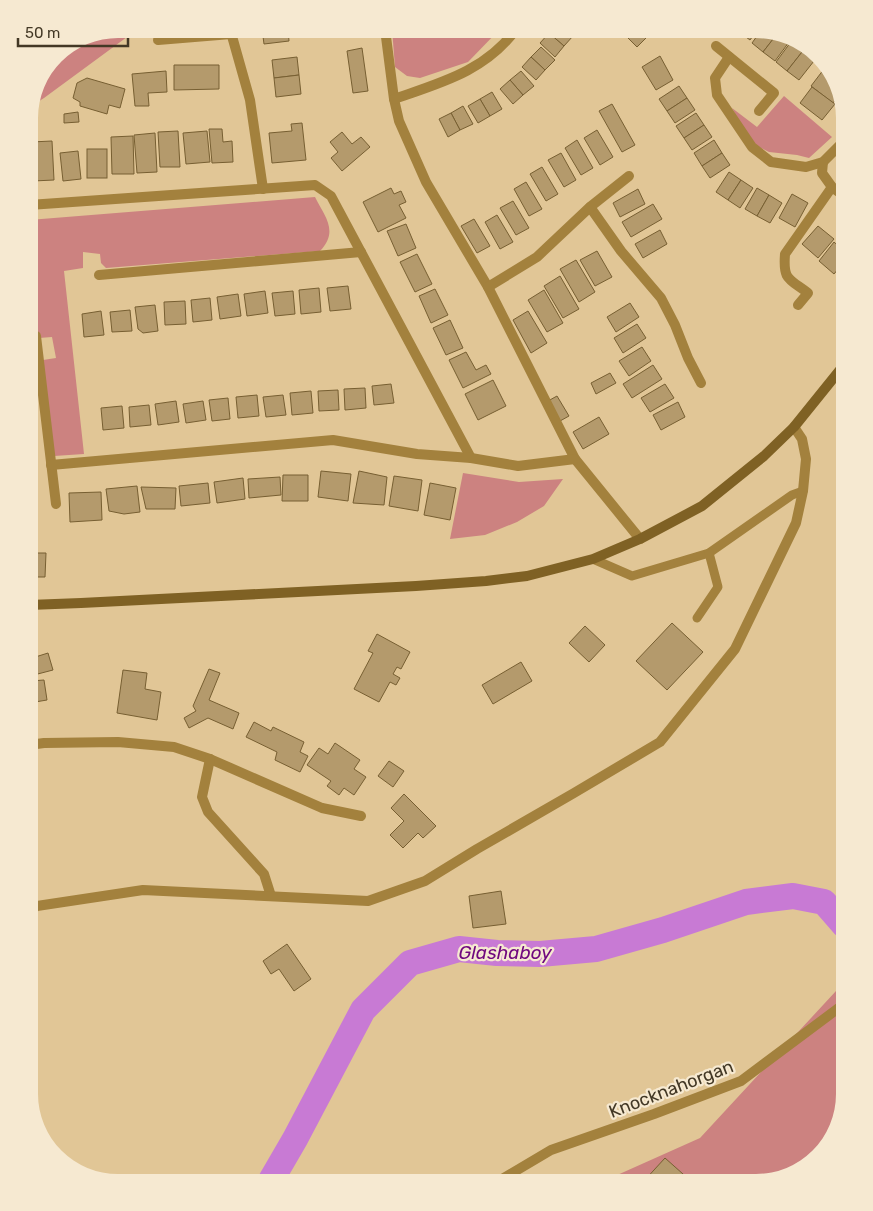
<svg xmlns="http://www.w3.org/2000/svg" width="873" height="1211" viewBox="0 0 873 1211" font-family="Rubik,sans-serif">
<style>
.green{fill:#cc8280}
.lines{fill:none;stroke-linecap:round;stroke-linejoin:round}
.river{stroke:#c87ad4;stroke-width:26}
.building{fill:#b49a6c;stroke:#775f32}
.lane{stroke:#a3813d;stroke-width:9}
.street{stroke:#a3813d;stroke-width:10}
.secondary{stroke:#7f6124;stroke-width:10}
.labels{text-anchor:middle;dominant-baseline:central;stroke-width:4.5;stroke-linejoin:round;paint-order:stroke}
.street-label{font-size:18px;fill:#433825;stroke:#f6e9d1}
.water-label{font-size:19px;font-style:italic;fill:#70077e;stroke:#f6e9d1}
</style>
<rect width="100%" height="100%" fill="#e1c696"/>
<g class="green">
<path d="M117 29H143L127 37 44 98 30 107 38 78 59 51Z"/>
<path d="M392 29H500L468 62 420 78 407 76 395 67Z"/>
<path d="M784 96 832 137 809 158 797 155 769 152 757 146 744 130 732 108 757 127Z"/>
<path d="M315 197C325 217 339 231 320 251L106 268 101 263 100 254 83 252V268L64 271 84 454 54 456 43 360 56 358 52 337 39 338 34 327H29V301L33 300 29 278V220Z"/>
<path d="M463 473 519 482 563 479 544 506 517 522 485 535 450 539Z"/>
<path d="M844 984V1094L832 1138 800 1170 756 1182H610L615 1176 700 1138 836 991Z"/>
</g>
<g class="lines">
<path class="river" d="M270 1182 295 1139 363 1010 410 963 459 949 497 953 540 954 596 949 663 930 746 902 793 896 824 902 844 925"/>
</g>
<g class="building">
<path d="M262 29H288L289 41 264 44Z"/>
<path d="M553 29H566L573 36 564 46 549 33Z"/>
<path d="M619 29H636L627 37Z"/>
<path d="M636 29H647L651 33 637 47 627 37Z"/>
<path d="M739 29H758L750 40 738 31Z"/>
<path d="M762 29 777 34 763 52 752 43Z"/>
<path d="M549 33 564 46 555 57 540 43Z"/>
<path d="M777 34 780 35 789 42 775 61 763 52Z"/>
<path d="M790 43 802 52 787 71 776 62Z"/>
<path d="M541 47 555 60 545 70 531 57Z"/>
<path d="M362 48 368 91 353 93 347 51Z"/>
<path d="M802 52 814 61 799 80 787 71Z"/>
<path d="M660 56 673 80 656 90 642 67Z"/>
<path d="M297 57 299 75 274 78 272 60Z"/>
<path d="M531 57 545 70 536 80 522 67Z"/>
<path d="M823 64 832 73 833 77 821 67Z"/>
<path d="M174 65H219V89L174 90Z"/>
<path d="M824 69 833 77 839 96 833 103 811 86Z"/>
<path d="M166 71 167 92 148 93 149 106H135L132 74Z"/>
<path d="M521 71 534 86 523 95 510 80Z"/>
<path d="M299 75 301 94 276 97 274 78Z"/>
<path d="M87 78 125 89 120 108 109 105 107 114 80 106V102L73 98 77 83Z"/>
<path d="M510 80 523 95 513 104 500 89Z"/>
<path d="M679 86 687 98 667 111 659 99Z"/>
<path d="M812 87 835 104 822 120 800 103Z"/>
<path d="M492 92 502 109 490 116 480 99Z"/>
<path d="M687 98 695 110 675 123 667 111Z"/>
<path d="M480 99 490 116 478 123 468 106Z"/>
<path d="M612 104 635 145 622 152 599 111Z"/>
<path d="M463 106 473 124 460 130 451 113Z"/>
<path d="M78 112 79 122 64 123V114Z"/>
<path d="M451 113 460 130 448 137 439 119Z"/>
<path d="M696 113 704 125 684 138 676 126Z"/>
<path d="M302 123 306 160 272 163 269 133 292 131 291 124Z"/>
<path d="M704 125 712 137 692 150 684 138Z"/>
<path d="M209 129H222L223 142 232 141 233 162 212 163Z"/>
<path d="M597 130 613 157 600 165 584 138Z"/>
<path d="M178 131 180 167H160L158 132Z"/>
<path d="M207 131 210 162 186 164 183 133Z"/>
<path d="M342 132 352 144 361 137 370 147 342 171 331 158 338 152 330 142Z"/>
<path d="M155 133 157 172 137 173 134 135Z"/>
<path d="M133 136 134 174H112L111 137Z"/>
<path d="M577 140 593 168 581 175 565 148Z"/>
<path d="M714 140 722 153 702 166 694 153Z"/>
<path d="M52 141 54 180 33 181 31 142Z"/>
<rect x="87" y="149" width="20" height="29"/>
<path d="M78 151 81 179 63 181 60 153Z"/>
<path d="M561 153 576 180 564 187 548 160Z"/>
<path d="M722 153 730 165 710 178 702 166Z"/>
<path d="M542 167 558 194 546 201 530 174Z"/>
<path d="M729 172 741 180 728 200 716 192Z"/>
<path d="M741 180 753 188 740 208 728 200Z"/>
<path d="M526 182 542 209 529 216 514 189Z"/>
<path d="M391 188 394 194 401 191 406 202 399 205 406 218 378 232 363 202Z"/>
<path d="M757 188 769 195 757 216 745 209Z"/>
<path d="M638 189 645 204 620 217 613 203Z"/>
<path d="M792 194 808 203 795 227 779 218Z"/>
<path d="M769 195 782 203 770 223 757 216Z"/>
<path d="M513 201 529 228 516 235 500 208Z"/>
<path d="M653 204 662 219 631 237 622 222Z"/>
<path d="M497 215 513 242 500 249 485 222Z"/>
<path d="M474 219 490 246 477 253 461 226Z"/>
<path d="M406 224 416 248 398 256 387 231Z"/>
<path d="M818 226 834 239 818 258 802 244Z"/>
<path d="M660 230 667 244 643 258 635 244Z"/>
<path d="M834 242 844 251V262L834 274 819 261Z"/>
<path d="M597 251 612 277 595 286 580 260Z"/>
<path d="M417 254 432 284 415 292 400 262Z"/>
<path d="M576 260 595 292 579 302 560 269Z"/>
<path d="M560 276 579 309 563 318 544 286Z"/>
<path d="M348 286 351 309 330 311 327 288Z"/>
<path d="M319 288 321 312 301 314 299 290Z"/>
<path d="M435 289 448 315 431 323 419 296Z"/>
<path d="M544 290 563 323 547 332 528 300Z"/>
<path d="M265 291 268 313 247 316 244 294Z"/>
<path d="M293 291 295 314 275 316 272 293Z"/>
<path d="M238 294 241 316 220 319 217 297Z"/>
<path d="M210 298 212 320 193 322 191 300Z"/>
<path d="M185 301 186 324 165 325 164 302Z"/>
<path d="M630 303 639 317 616 332 607 317Z"/>
<path d="M155 305 158 331 143 333 138 329 135 307Z"/>
<path d="M130 310 132 331 112 332 110 312Z"/>
<path d="M101 311 104 335 84 337 82 314Z"/>
<path d="M528 311 547 343 531 353 513 320Z"/>
<path d="M450 320 463 348 446 355 433 328Z"/>
<path d="M637 324 646 338 623 353 614 338Z"/>
<path d="M642 347 651 361 629 376 619 361Z"/>
<path d="M466 352 476 370 486 365 491 374 463 388 449 360Z"/>
<path d="M653 365 662 379 632 398 623 384Z"/>
<path d="M610 373 616 383 596 394 591 383Z"/>
<path d="M493 380 506 406 478 420 465 394Z"/>
<path d="M391 384 394 403 374 405 372 386Z"/>
<path d="M665 384 674 398 650 412 641 398Z"/>
<path d="M365 388 366 408 345 410 344 389Z"/>
<path d="M338 390 339 410 319 411 318 391Z"/>
<path d="M311 391 313 413 292 415 290 393Z"/>
<path d="M257 395 259 416 238 418 236 397Z"/>
<path d="M283 395 286 415 266 417 263 397Z"/>
<path d="M557 396 569 416 560 421 548 401Z"/>
<path d="M228 398 230 419 212 421 209 400Z"/>
<path d="M176 401 179 422 158 425 155 404Z"/>
<path d="M203 401 206 420 186 423 183 404Z"/>
<path d="M678 402 685 417 661 430 653 415Z"/>
<path d="M149 405 151 425 130 427 129 407Z"/>
<path d="M122 406 124 428 103 430 101 408Z"/>
<path d="M599 417 609 434 583 449 573 432Z"/>
<path d="M321 471 351 474 348 501 318 497Z"/>
<path d="M359 471 387 477 384 505 353 503Z"/>
<path d="M283 475H308V501H282Z"/>
<path d="M394 476 422 480 418 511 389 506Z"/>
<path d="M280 477 281 495 249 498 248 479Z"/>
<path d="M243 478 245 499 217 503 214 482Z"/>
<path d="M208 483 210 503 181 506 179 486Z"/>
<path d="M430 483 456 488 450 520 424 515Z"/>
<path d="M137 486 140 512 124 514 109 511 106 489Z"/>
<path d="M141 487 176 488 175 509H146Z"/>
<path d="M101 492 102 520 70 522 69 493Z"/>
<path d="M32 553H46L45 577H32Z"/>
<path d="M672 623 703 652 667 690 636 661Z"/>
<path d="M585 626 605 645 589 662 569 643Z"/>
<path d="M377 634 410 652 401 669 397 667 393 674 400 678 396 685 390 682 379 702 354 689 373 653 368 651Z"/>
<path d="M48 653 53 670 30 676 31 681 44 680 47 700 29 703V659Z"/>
<path d="M521 662 532 681 493 704 482 685Z"/>
<path d="M209 669 220 673 209 700 239 713 233 729 208 718 189 728 184 718 196 711 193 706Z"/>
<path d="M123 670 147 673 145 689 161 692 157 720 117 713Z"/>
<path d="M254 722 271 731 273 727 304 742 300 752 308 756 300 772 275 760 277 752 246 737Z"/>
<path d="M335 743 360 760 354 769 366 777 354 795 344 788 339 795 327 786 331 781 307 765 319 748 328 754Z"/>
<path d="M389 761 404 771 393 787 378 776Z"/>
<path d="M404 794 436 826 423 838 418 833 403 848 390 835 404 821 391 808Z"/>
<path d="M501 891 506 924 473 928 469 896Z"/>
<path d="M287 944 311 979 294 991 279 969 271 974 263 961Z"/>
<path d="M665 1158 692 1182H643Z"/>
</g>
<g class="lines">
<g class="lane">
<path d="M593 559 632 576 709 553 792 495 803 491"/>
<path d="M697 618 718 587 709 553"/>
</g>
<g class="street">
<path d="M230 29 250 100 263 189"/>
<path d="M385 29 394 99 399 121 426 182 488 287 575 459 640 539"/>
<path d="M158 40 231 34"/>
<path d="M716 46 774 93 759 111"/>
<path d="M729 57 715 78 717 95 752 147 771 162 806 167 823 162 844 141"/>
<path d="M394 99C440 83 486 71 516 29"/>
<path d="M823 162 822 173 832 187 844 196"/>
<path d="M29 205 315 185 331 196 471 458"/>
<path d="M590 207 621 251 661 298 675 325 688 358 701 383"/>
<path d="M99 275 361 252"/>
<path d="M488 287 537 257 590 207 629 176"/>
<path d="M798 305 808 293C788 278 783 280 785 254L832 187"/>
<path d="M36 336 56 504"/>
<path d="M51 465 333 440 417 454 471 458 518 466 575 459"/>
<path d="M29 745 44 743 118 742 174 747 210 759 322 808 361 816"/>
<path d="M210 759 202 797 208 812 264 874 271 896"/>
<path d="M29 911 37 906 143 890 368 901 425 881 477 849 574 793 660 742 735 649 796 523 803 491 806 459 802 439 794 427"/>
<path d="M497 1182 551 1150 654 1114 741 1081 844 1004"/>
</g>
<path class="secondary" d="M29 605 81 603 416 586 486 581 527 576 593 559 640 539 702 506 764 456 794 427 844 365"/>
</g>
<g class="labels">
<g class="street-label">
<text transform="translate(671 1089) rotate(-21)">Knocknahorgan</text>
</g>
<g class="water-label">
<text x="505" y="952">Glashaboy</text>
</g>
</g>
<path d="M0 0H873V1211H0ZM118 38H756A80 80 0 0 1 836 118V1094A80 80 0 0 1 756 1174H118A80 80 0 0 1 38 1094V118A80 80 0 0 1 118 38Z" fill="#f6e9d1" fill-rule="evenodd"/>
<path d="M18 38v8h110v-8" fill="none" stroke="#433825" stroke-width="2.5"/>
<text x="25" y="38" font-size="15" fill="#433825" stroke="#f6e9d1" stroke-width="4" paint-order="stroke">50 m</text>
</svg>
